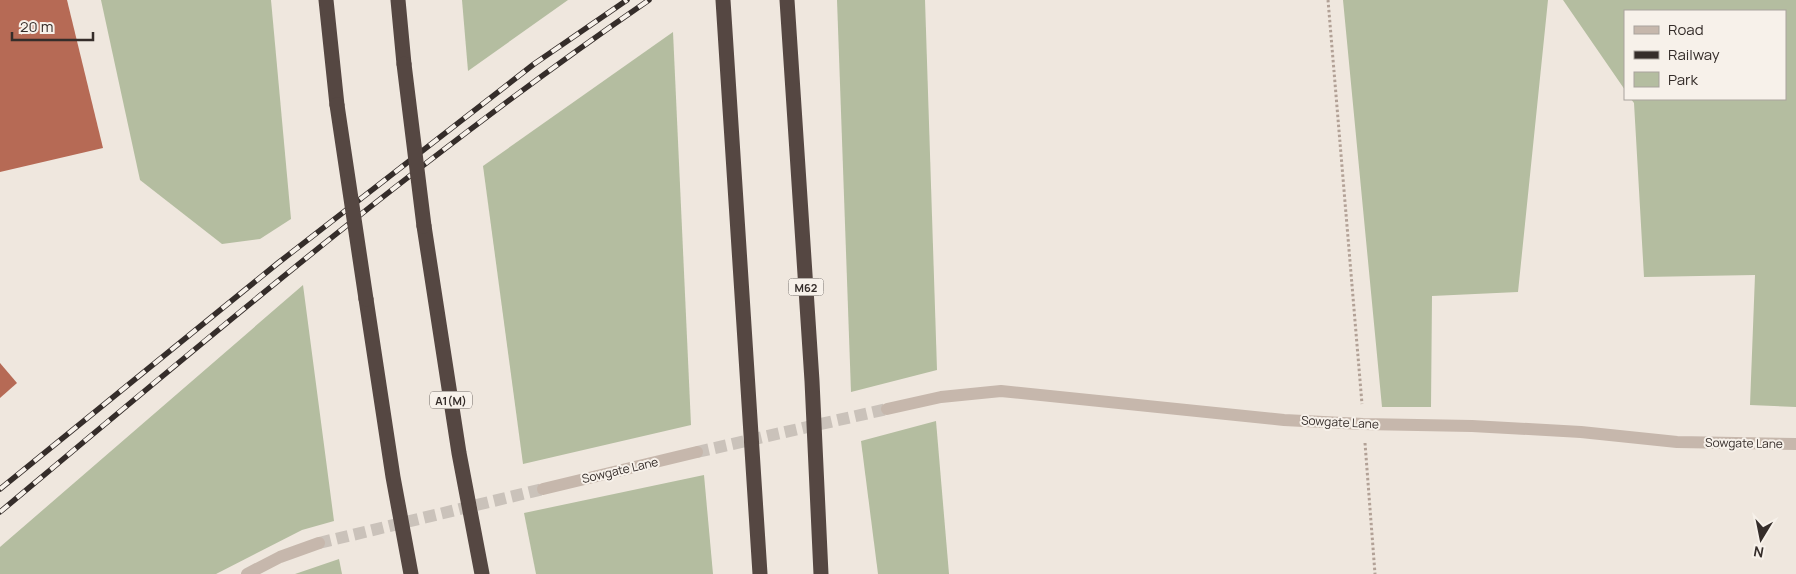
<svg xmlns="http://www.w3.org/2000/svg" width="1796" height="574" viewBox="0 0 1796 574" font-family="Manrope,sans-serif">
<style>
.green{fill:#b4bda0}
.building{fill:#b66a55}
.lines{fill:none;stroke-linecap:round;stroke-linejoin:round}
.minor-tunnel{stroke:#cac2ba;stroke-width:12;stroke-dasharray:12 6;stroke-linecap:butt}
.path{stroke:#b2a196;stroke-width:3;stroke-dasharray:2.5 2.5;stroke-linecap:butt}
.minor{stroke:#c6b7ac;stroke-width:12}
.motorway{stroke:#554742;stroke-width:15}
.rail-casing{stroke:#352d2a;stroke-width:5.5}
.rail{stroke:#f7f1ea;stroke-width:4;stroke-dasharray:11;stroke-linecap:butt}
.motorway-bridge{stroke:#554742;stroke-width:15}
.labels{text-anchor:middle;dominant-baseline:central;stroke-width:4;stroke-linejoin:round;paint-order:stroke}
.shield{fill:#f7f1ea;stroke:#6f6864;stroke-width:1}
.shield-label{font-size:11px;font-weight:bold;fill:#352d2a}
.street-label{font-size:12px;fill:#352d2a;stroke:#f7f1ea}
</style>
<rect width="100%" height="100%" fill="#efe7de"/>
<g class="green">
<path d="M101 0H271L291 219 260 239 222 244 140 180Z"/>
<path d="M462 0H568L468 71Z"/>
<path d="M837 0H925L937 370 851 392Z"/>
<path d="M1343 0H1548L1518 292 1432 296 1431 407H1382Z"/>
<path d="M1563 0H1796V407L1750 405 1755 275 1644 277 1634 103 1631 99H1785V11H1625V90Z"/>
<path d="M673 32 691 425 523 464 483 166Z"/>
<path d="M303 285 334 521 302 530 216 574H0V547Z"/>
<path d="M936 421 949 574H878L861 441Z"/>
<path d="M704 475 713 574H536L524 513Z"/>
<path d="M339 559 342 574H295Z"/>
</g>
<g class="building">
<path d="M0 0H67L103 148 0 172Z"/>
<path d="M0 363 17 383 0 398Z"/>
</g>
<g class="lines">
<g class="minor-tunnel">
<path d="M697 452 887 409"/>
<path d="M319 543 543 489"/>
</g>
<g class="path">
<path d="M1328 0 1362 404"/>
<path d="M1365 443 1375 574"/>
</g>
<g class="minor">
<path d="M887 409 941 397 1001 391 1284 420 1363 424 1472 426 1581 432 1677 442 1796 444"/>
<path d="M543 489 697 452"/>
<path d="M247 574 280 557 319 543"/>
</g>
<g class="motorway">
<path d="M326 0 337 105"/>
<path d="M398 0 404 64"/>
<path d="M723 0 760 574"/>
<path d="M787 0 812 381 821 574"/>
<path d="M424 226 459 453 482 574"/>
<path d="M366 299 393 477 411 574"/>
</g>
<g class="rail-casing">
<g id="rail">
<path d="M0 489 278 263 534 64 627 0"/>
<path d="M0 512C211 335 422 156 649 0"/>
</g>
</g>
<use href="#rail" class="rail"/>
<g class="motorway-bridge">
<path d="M404 64 424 226"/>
<path d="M337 105 366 299"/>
</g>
</g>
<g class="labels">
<g class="shield">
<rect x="788.5" y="278.5" width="35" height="17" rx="4"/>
<rect x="430" y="391.5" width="42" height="17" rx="4"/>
</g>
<g class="shield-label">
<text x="806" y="287">M62</text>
<text x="451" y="400">A1(M)</text>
</g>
<g class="street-label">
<text transform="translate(1340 422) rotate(3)">Sowgate Lane</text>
<text transform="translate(1744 443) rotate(1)">Sowgate Lane</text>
<text transform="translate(620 470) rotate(-13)">Sowgate Lane</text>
</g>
</g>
<rect x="1624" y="10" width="162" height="90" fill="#f7f1ea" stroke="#a9a39d"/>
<rect x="1634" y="26" width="25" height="8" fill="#c6b7ac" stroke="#a9a39d"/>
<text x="1668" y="35" font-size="15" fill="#352d2a">Road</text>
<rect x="1634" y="51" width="25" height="8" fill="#352d2a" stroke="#a9a39d"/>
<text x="1668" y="60" font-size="15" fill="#352d2a">Railway</text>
<rect x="1634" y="72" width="25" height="15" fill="#b4bda0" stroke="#a9a39d"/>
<text x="1668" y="85" font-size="15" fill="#352d2a">Park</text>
<g transform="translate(1761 539) rotate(190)" stroke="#f7f1ea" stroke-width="4" paint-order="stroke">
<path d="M0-4L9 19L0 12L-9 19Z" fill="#352d2a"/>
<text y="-8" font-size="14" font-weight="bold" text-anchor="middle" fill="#352d2a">N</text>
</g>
<path d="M12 32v8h81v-8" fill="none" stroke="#352d2a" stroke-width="2.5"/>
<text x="20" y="32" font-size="15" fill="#352d2a" stroke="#f7f1ea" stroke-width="4" paint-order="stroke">20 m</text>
</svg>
